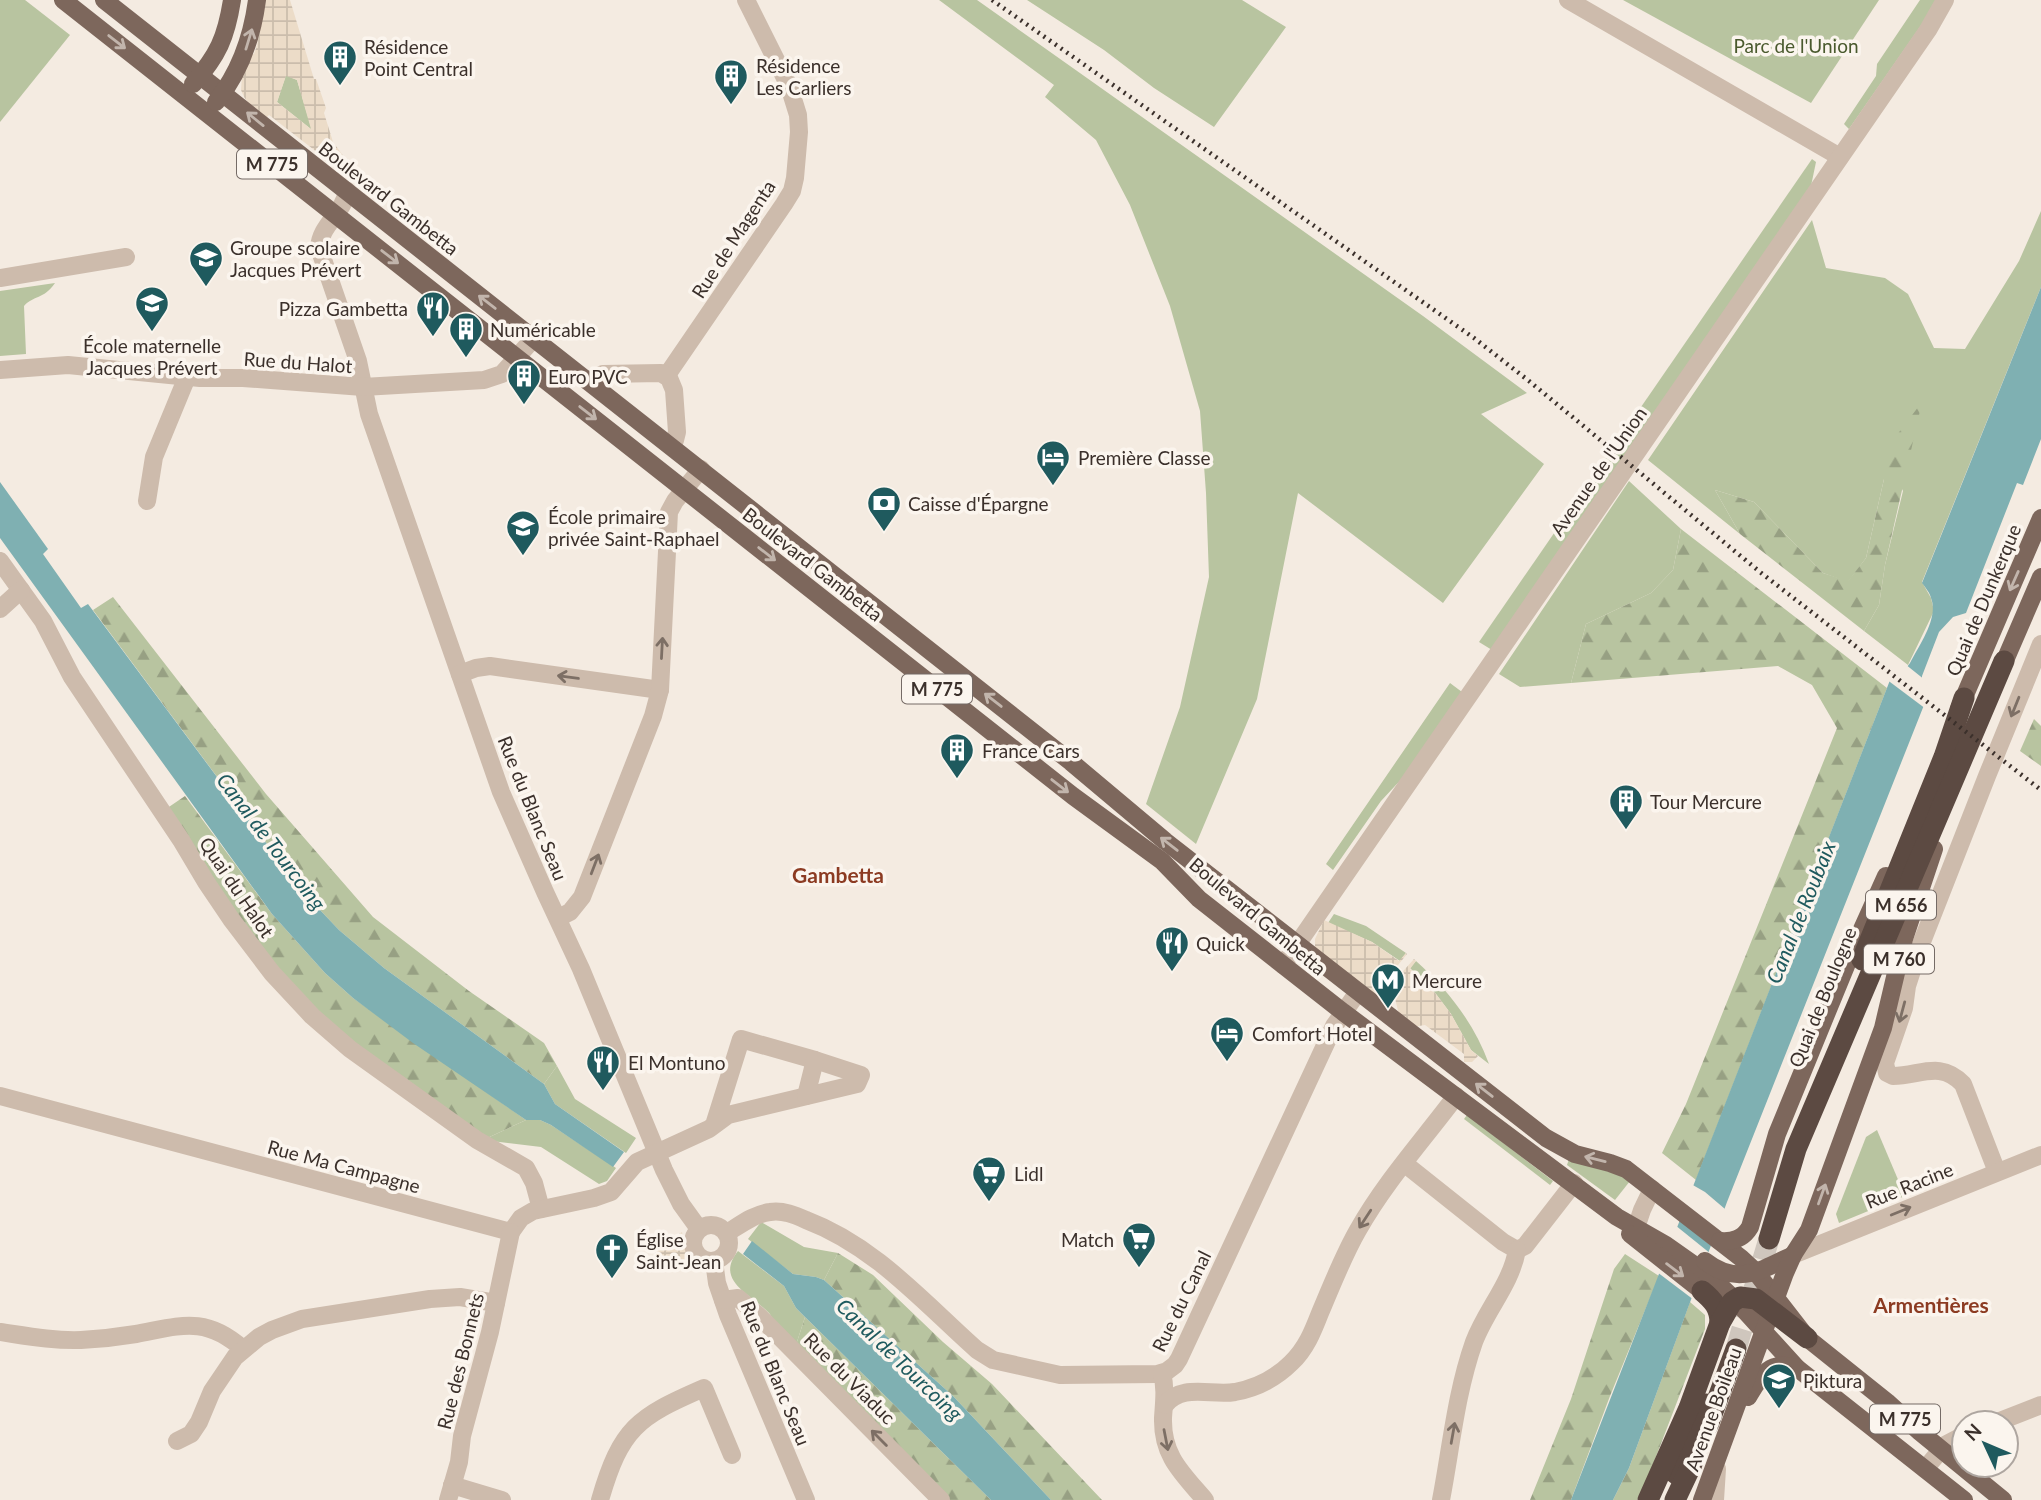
<svg xmlns="http://www.w3.org/2000/svg" width="2041" height="1500" viewBox="0 0 2041 1500" font-family="Lato,sans-serif">
<style>
.green{fill:#b8c4a0}
.forest{fill:url(#forest-firs)}
.plaza{fill:url(#plaza-grid);fill-rule:evenodd}
.water{fill:#7fb0b2}
.pier{fill:#f4ebe1}
.lines{fill:none;stroke-linecap:round;stroke-linejoin:round}
.highway-tunnel{stroke:#cfc6bd;stroke-width:21;stroke-dasharray:21 10;stroke-linecap:butt}
.minor{stroke:#cdbbac;stroke-width:18}
.major{stroke:#7d675c;stroke-width:18}
.highway{stroke:#5c4a42;stroke-width:21}
.rail{stroke:#3b302b;stroke-width:4.5;stroke-dasharray:2 5;stroke-linecap:butt}
.oneway{stroke:#c2b5ac}
.oneway2{stroke:#7d6f65}
.labels{text-anchor:middle;dominant-baseline:central;stroke-width:7;stroke-linejoin:round;paint-order:stroke}
.shield{fill:#fbf5ee;stroke:#756b66;stroke-width:2}
.shield-label{font-size:18px;font-weight:bold;fill:#3b302b}
.park-label{font-size:19px;fill:#4a5a2e;stroke:#fbf5ee}
.poi-label{font-size:19px;fill:#3b302b;stroke:#fbf5ee;text-anchor:start}
.street-label{font-size:19px;fill:#3b302b;stroke:#fbf5ee}
.water-label{font-size:21px;font-style:italic;fill:#1f5a5e;stroke:#fbf5ee}
.neighbourhood-label{font-size:21px;font-weight:bold;fill:#8c3b22;stroke:#fbf5ee}
</style>
<defs>
<pattern id="forest-firs" width="22" height="20" patternUnits="userSpaceOnUse" patternTransform="scale(1.75)"><rect width="22" height="20" fill="#b8c4a0"/><path d="M5 1l3.5 6h-7zM16 11l3.5 6h-7z" fill="#97a083"/></pattern>
<pattern id="plaza-grid" width="8" height="8" patternUnits="userSpaceOnUse" patternTransform="scale(1.75)"><rect width="8" height="8" fill="#ecdcc8"/><path d="M0 4h8M4 0v8" fill="none" stroke="#cbbdac"/></pattern>
</defs>
<rect width="100%" height="100%" fill="#f4ebe1"/>
<g class="green">
<path d="M0 0H25L70 35 0 122Z"/>
<path d="M939 0H977L1423 316 1527 393 1481 414 1544 464 1443 603 1298 493 1257 699 1196 844 1146 804 1180 707 1209 577 1206 493 1200 411 1170 306 1130 205 1096 140 1045 97 1054 85Z"/>
<path d="M1027 0H1242L1286 27 1214 127 1154 88 1104 50Z"/>
<path d="M1623 0H1879L1811 103Z"/>
<path d="M1920 0H1936L1931 11 1849 129 1844 124 1876 76 1877 64Z"/>
<path d="M286 75 297 80 312 130 277 102Z"/>
<path d="M1812 159 1816 162 1811 186 1492 650 1479 642Z"/>
<path d="M2041 211V287L1922 582 1931 598 1934 611 1908 665 1864 631 1879 605 1885 565 1903 491 1884 452V479L1866 558 1848 582 1823 573 1754 502 1715 490 1740 534 1648 460 1812 220 1826 268 1885 278 1908 294 1934 348 1965 349 2019 261Z"/>
<path d="M55 283C43 300 34 295 24 306L26 354 0 356V291Z"/>
<path d="M1629 481 1681 529 1673 570 1651 593 1586 624 1571 683 1520 687 1499 674Z"/>
<path d="M1450 683 1462 692 1408 772 1381 801 1333 870 1326 864Z"/>
<path d="M1334 914 1366 926 1406 953 1400 961 1372 942 1328 923Z"/>
<path d="M1416 961C1448 990 1474 1023 1489 1064L1471 1050 1451 1014 1436 994 1410 968Z"/>
<path d="M557 1066 575 1099 636 1138 626 1153 555 1104 544 1084Z"/>
<path d="M1467 1115 1553 1181 1550 1185 1464 1119Z"/>
<path d="M526 1120H540L551 1125 616 1168 607 1181 599 1184 541 1147 483 1140Z"/>
<path d="M1877 1130 1905 1196 1839 1223 1836 1214 1866 1137Z"/>
<path d="M1569 1159 1618 1173 1630 1181 1615 1200 1567 1165Z"/>
<path d="M761 1222 804 1247 838 1253 824 1280 816 1277 793 1274 748 1239Z"/>
<path d="M738 1251 784 1286 796 1308 805 1317 795 1348C790 1343 784 1338 779 1332 775 1327 774 1319 769 1313 751 1294 714 1281 738 1251Z"/>
</g>
<g class="forest">
<path d="M1922 402 1885 565 1879 605 1864 631 1740 534 1715 490 1754 502 1823 573 1848 581 1866 558 1884 479V452Z"/>
<path d="M1681 529 1887 688 1696 1180 1662 1153 1686 1104 1837 728 1812 685 1778 666 1571 683 1586 624 1651 593 1673 570Z"/>
<path d="M113 597 266 794 373 917 469 991 544 1043 557 1066 544 1084 384 968 339 930 302 891 93 610Z"/>
<path d="M2034 719 2041 726V766L2020 751Z"/>
<path d="M185 796 272 914 325 973 353 998 526 1120 483 1140 380 1067 285 982 163 811Z"/>
<path d="M838 1253 873 1275 943 1342 992 1384 1102 1500H1051L953 1396 824 1280Z"/>
<path d="M1625 1254 1659 1276 1610 1396 1571 1500H1530L1571 1399 1614 1269Z"/>
<path d="M1690 1302 1705 1315V1329L1647 1480 1637 1500H1613L1629 1468Z"/>
<path d="M805 1317 991 1500H945L795 1348Z"/>
</g>
<g class="plaza">
<path d="M266 0H290L314 79H316L326 108 324 113 333 142 350 165 344 173 269 115 265 119 252 108 244 97 241 90 242 76 251 54H254L257 45ZM286 76 297 80 311 129 277 102Z"/>
<path d="M1324 920 1372 942 1399 961 1406 953 1407 954 1390 975 1385 987 1388 1006 1315 948V939Z"/>
<path d="M1414 959 1416 961 1410 969 1436 994 1451 1014 1471 1050 1478 1056 1472 1062H1464V1054L1425 1025 1413 1027 1399 1015 1393 990 1397 978Z"/>
<path d="M682 1232 685 1248 692 1262 663 1272 653 1250Z"/>
</g>
<g class="water">
<path d="M2041 287V439L2023 485 2017 483 1966 613 1953 617 1939 632 1922 676V684L1926 700 1727 1202 1629 1468 1613 1500H1571L1892 675 1907 667 1910 663C1919 645 1939 618 1931 598 1930 593 1925 587 1922 583Z"/>
<path d="M0 482 48 549 43 554 81 608 88 604 302 891 339 930 384 968 544 1084 555 1104 624 1152 613 1167 551 1125 540 1120H526L413 1043 353 998 325 973 272 914 0 538Z"/>
<path d="M752 1241 793 1274 816 1277 824 1280 953 1396 1051 1500H991L805 1317 796 1308 784 1286 743 1254Z"/>
</g>
<g class="pier">
<path d="M1905 664 1925 680 1929 700 1926 709 1886 679 1890 672Z"/>
<path d="M1691 1184 1705 1192 1725 1209 1723 1224 1714 1248 1678 1219Z"/>
<path d="M1675 1225 1711 1254 1694 1300 1657 1272Z"/>
</g>
<g class="lines">
<path class="highway-tunnel" d="M1736 1349 1769 1239"/>
<g class="minor">
<path d="M1568 0 1840 157"/>
<path d="M347 191C344 213 320 225 319 248L358 361 369 414 501 792 545 892 581 969 664 1170 681 1204 699 1229"/>
<path d="M0 278 126 257"/>
<path d="M0 370 68 365 200 378H243L363 387 484 380 502 374 534 338"/>
<path d="M667 375 784 204 792 191 795 178 799 132 798 115 789 86 746 0"/>
<path d="M588 381 603 374 661 373 669 378 674 390 677 432 675 440 671 446"/>
<path d="M147 501 154 457 187 377"/>
<path d="M0 561 43 621 72 677 181 840 206 882 231 919 272 973 312 1016 350 1049 477 1140 526 1168 534 1183 541 1209"/>
<path d="M0 609 21 590"/>
<path d="M460 674 476 668 490 666 660 690"/>
<path d="M558 918 570 912 582 897 653 716 660 690 669 512 675 501 701 469"/>
<path d="M1283 965 1928 30 1945 0"/>
<path d="M0 1096 511 1232 521 1218 533 1211 594 1198 611 1192 637 1162 709 1129 728 1115 857 1084 861 1075 815 1060 741 1039 714 1125"/>
<path d="M806 1096 815 1060"/>
<path d="M1405 1164 1503 1242 1517 1250"/>
<path d="M1997 1172 1963 1084C1940 1060 1920 1076 1893 1076L1887 1073 1885 1063 1904 1008 1907 986 1918 952 1987 776 2041 644"/>
<circle cx="711" cy="1243" r="18"/>
<path d="M1636 1228 1642 1210 1652 1189"/>
<path d="M727 1233C740 1225 754 1214 770 1212 783 1210 795 1215 806 1220 875 1246 923 1302 977 1350L993 1360 1060 1375 1157 1374 1167 1371 1175 1365 1179 1359 1334 1026 1358 992"/>
<path d="M1517 1250 1525 1246 1574 1183"/>
<path d="M1793 1255 2041 1155"/>
<path d="M714 1261 717 1283 728 1315 806 1500"/>
<path d="M723 1300 738 1298 760 1317 941 1500"/>
<path d="M0 1332C27 1336 54 1341 81 1340 100 1339 118 1337 136 1334 180 1326 205 1315 243 1349"/>
<path d="M1162 1373C1166 1389 1164 1402 1163 1418 1162 1456 1182 1473 1205 1500"/>
<path d="M1165 1405C1182 1383 1211 1396 1235 1392 1256 1388 1276 1378 1291 1363 1306 1349 1313 1331 1320 1313 1332 1285 1343 1256 1358 1230 1385 1182 1423 1140 1456 1096"/>
<path d="M1995 1423 2041 1405"/>
<path d="M177 1441 191 1434 199 1422 212 1391 235 1357 259 1337 272 1330 302 1319 430 1299 460 1297 496 1303"/>
<path d="M1925 1469 1945 1445 1964 1435"/>
<path d="M452 1485 502 1500"/>
<path d="M448 1500 459 1462 462 1436 490 1332 511 1232"/>
<path d="M600 1500C621 1428 637 1417 704 1388L732 1455"/>
<path d="M1441 1500C1451 1448 1456 1393 1474 1342 1486 1310 1511 1284 1517 1250"/>
<path d="M1715 1500 1717 1469"/>
</g>
<g class="major">
<path d="M63 0 1073 796 1162 861 1199 899 1343 1012 1617 1217 1666 1245 1710 1276 1735 1300 1797 1368 1964 1500"/>
<path d="M104 0 1071 762 1165 841 1546 1138 1575 1154 1610 1163 1626 1169 1741 1258 1755 1271 1807 1338 1887 1402 1920 1432 2003 1500"/>
<path d="M193 84C218 55 226 38 232 0"/>
<path d="M216 102C240 72 252 38 257 0"/>
<path d="M2000 672 2041 577"/>
<path d="M1959 709 2041 518"/>
<path d="M1630 1234 1702 1291"/>
<path d="M1720 1241C1733 1242 1743 1239 1750 1227L1777 1134 1850 956 1886 876"/>
<path d="M1705 1261C1737 1286 1760 1271 1793 1255"/>
<path d="M1748 1397C1760 1377 1769 1359 1797 1368"/>
<path d="M1702 1500 1785 1273 1793 1255 1809 1230 1883 1028 1904 939 1934 849"/>
</g>
<g class="highway">
<path d="M1862 960 1944 757 1964 698"/>
<path d="M1769 1239 1796 1149 2004 661"/>
<path d="M1702 1291C1713 1300 1720 1308 1720 1323"/>
<path d="M1708 1425 1736 1349"/>
<path d="M1676 1474 1706 1404"/>
<path d="M1648 1500 1689 1408 1720 1323 1732 1302 1740 1297 1756 1299 1807 1338"/>
<path d="M1675 1500 1692 1464"/>
</g>
<path class="rail" d="M992 0 1474 338 1529 381 1760 572 2041 790"/>
</g>
<defs><path id="oneway-shaft" d="M-6 0H5M1.5-3L5.5 0L1.5 3" fill="none" stroke-width="1.6" stroke-linecap="round" stroke-linejoin="round" transform="scale(1.75)"/></defs>
<g class="oneway">
<use href="#oneway-shaft" transform="translate(249 39) rotate(-73)"/>
<use href="#oneway-shaft" transform="translate(117 42) rotate(38)"/>
<use href="#oneway-shaft" transform="translate(255 119) rotate(-141)"/>
<use href="#oneway-shaft" transform="translate(390 257) rotate(38)"/>
<use href="#oneway-shaft" transform="translate(487 302) rotate(-142)"/>
<use href="#oneway-shaft" transform="translate(588 413) rotate(38)"/>
<use href="#oneway-shaft" transform="translate(767 554) rotate(38)"/>
<use href="#oneway-shaft" transform="translate(2014 581) rotate(114)"/>
<use href="#oneway-shaft" transform="translate(993 700) rotate(-142)"/>
<use href="#oneway-shaft" transform="translate(1060 786) rotate(38)"/>
<use href="#oneway-shaft" transform="translate(1169 844) rotate(-142)"/>
<use href="#oneway-shaft" transform="translate(1484 1090) rotate(-142)"/>
<use href="#oneway-shaft" transform="translate(1595 1159) rotate(-166)"/>
<use href="#oneway-shaft" transform="translate(1822 1194) rotate(-70)"/>
<use href="#oneway-shaft" transform="translate(1675 1270) rotate(37)"/>
</g>
<g class="oneway2">
<use href="#oneway-shaft" transform="translate(662 648) rotate(-87)"/>
<use href="#oneway-shaft" transform="translate(568 677) rotate(-172)"/>
<use href="#oneway-shaft" transform="translate(2015 707) rotate(112)"/>
<use href="#oneway-shaft" transform="translate(595 864) rotate(-69)"/>
<use href="#oneway-shaft" transform="translate(1902 1012) rotate(105)"/>
<use href="#oneway-shaft" transform="translate(1901 1211) rotate(-22)"/>
<use href="#oneway-shaft" transform="translate(1365 1219) rotate(123)"/>
<use href="#oneway-shaft" transform="translate(1453 1433) rotate(-80)"/>
<use href="#oneway-shaft" transform="translate(879 1438) rotate(-135)"/>
<use href="#oneway-shaft" transform="translate(1166 1440) rotate(79)"/>
</g>
<defs>
<g id="building-pin" transform="scale(1.75)"><path d="M0 17L-7.5 6A9.5 9.5 0 1 1 7.5 6Z" fill="#1f5a5e" stroke="#fbf5ee"/><path d="M-4-6H4V6H1V3H-1V6H-4ZM-2.5-4.3h1.7v1.8h-1.7ZM.8-4.3h1.7v1.8H.8ZM-2.5-1h1.7V.8h-1.7ZM.8-1h1.7V.8H.8Z" fill="#fff"/></g>
<g id="school-pin" transform="scale(1.75)"><path d="M0 17L-7.5 6A9.5 9.5 0 1 1 7.5 6Z" fill="#1f5a5e" stroke="#fbf5ee"/><path d="M0-5L7-2L0 1L-7-2ZM-4 1L0 2.5L4 1V4Q0 6-4 4Z" fill="#fff"/></g>
<g id="restaurant-pin" transform="scale(1.75)"><path d="M0 17L-7.5 6A9.5 9.5 0 1 1 7.5 6Z" fill="#1f5a5e" stroke="#fbf5ee"/><path d="M-5-6h1v4h1v-4h1v4h1v-4h1v5L-1.5 .5V6h-2V.5L-5-1ZM5-6V6H3V1.5H1.5Q1.5-4 5-6Z" fill="#fff"/></g>
<g id="hotel-pin" transform="scale(1.75)"><path d="M0 17L-7.5 6A9.5 9.5 0 1 1 7.5 6Z" fill="#1f5a5e" stroke="#fbf5ee"/><path d="M-6-4.5h1.5V1H6V5H4.5V3h-9V5H-6ZM-4 0a1.8 1.8 0 1 1 3.6 0ZM.5 0V-2.5h3Q6-2.5 6 0Z" fill="#fff"/></g>
<g id="bank-pin" transform="scale(1.75)"><path d="M0 17L-7.5 6A9.5 9.5 0 1 1 7.5 6Z" fill="#1f5a5e" stroke="#fbf5ee"/><path d="M-6-4H6V4H-6ZM0-2.3a2.3 2.3 0 1 0 0 4.6a2.3 2.3 0 1 0 0-4.6Z" fill="#fff"/></g>
<g id="metro-pin" transform="scale(1.75)"><path d="M0 17L-7.5 6A9.5 9.5 0 1 1 7.5 6Z" fill="#1f5a5e" stroke="#fbf5ee"/><path d="M-5.5 5V-5H-3L0 0L3-5H5.5V5H3V-.5L0 4L-3-.5V5Z" fill="#fff"/></g>
<g id="supermarket-pin" transform="scale(1.75)"><path d="M0 17L-7.5 6A9.5 9.5 0 1 1 7.5 6Z" fill="#1f5a5e" stroke="#fbf5ee"/><path d="M-6-5.5h2.5l.6 2H6L4.5 2H-2.5L-4.4-4H-6ZM-1.5 3.2a1.3 1.3 0 1 0 .1 0ZM3 3.2a1.3 1.3 0 1 0 .1 0Z" fill="#fff"/></g>
<g id="church-pin" transform="scale(1.75)"><path d="M0 17L-7.5 6A9.5 9.5 0 1 1 7.5 6Z" fill="#1f5a5e" stroke="#fbf5ee"/><path d="M-1.2-6h2.4v3.5h3.3v2.4h-3.3V6h-2.4V-.1h-3.3v-2.4h3.3Z" fill="#fff"/></g>
<g id="university-pin" transform="scale(1.75)"><path d="M0 17L-7.5 6A9.5 9.5 0 1 1 7.5 6Z" fill="#1f5a5e" stroke="#fbf5ee"/><path d="M0-5L7-2L0 1L-7-2ZM-4 1L0 2.5L4 1V4Q0 6-4 4Z" fill="#fff"/></g>
</defs>
<g fill-rule="evenodd">
<use href="#building-pin" x="340" y="57"/>
<use href="#building-pin" x="731" y="76"/>
<use href="#school-pin" x="206" y="258"/>
<use href="#school-pin" x="152" y="303"/>
<use href="#restaurant-pin" x="433" y="308"/>
<use href="#building-pin" x="466" y="329"/>
<use href="#building-pin" x="524" y="376"/>
<use href="#hotel-pin" x="1053" y="457"/>
<use href="#bank-pin" x="884" y="503"/>
<use href="#school-pin" x="523" y="527"/>
<use href="#building-pin" x="957" y="750"/>
<use href="#building-pin" x="1626" y="801"/>
<use href="#restaurant-pin" x="1172" y="943"/>
<use href="#metro-pin" x="1388" y="980"/>
<use href="#hotel-pin" x="1227" y="1033"/>
<use href="#restaurant-pin" x="603" y="1062"/>
<use href="#supermarket-pin" x="989" y="1173"/>
<use href="#supermarket-pin" x="1139" y="1239"/>
<use href="#church-pin" x="612" y="1250"/>
<use href="#university-pin" x="1779" y="1380"/>
</g>
<g class="labels">
<g class="shield">
<rect x="237" y="149.5" width="70" height="29" rx="5"/>
<rect x="902" y="674.5" width="70" height="29" rx="5"/>
<rect x="1866" y="890.5" width="70" height="29" rx="5"/>
<rect x="1864" y="944.5" width="70" height="29" rx="5"/>
<rect x="1870" y="1404.5" width="70" height="29" rx="5"/>
</g>
<g class="shield-label">
<text x="272" y="164">M 775</text>
<text x="937" y="689">M 775</text>
<text x="1901" y="905">M 656</text>
<text x="1899" y="959">M 760</text>
<text x="1905" y="1419">M 775</text>
</g>
<g class="park-label">
<text x="1796" y="45">Parc de l'Union</text>
</g>
<g class="poi-label">
<text x="364" y="46">Résidence<tspan x="364" dy="22">Point Central</tspan></text>
<text x="756" y="65">Résidence<tspan x="756" dy="22">Les Carliers</tspan></text>
<text x="230" y="247">Groupe scolaire<tspan x="230" dy="22">Jacques Prévert</tspan></text>
<text x="408" y="308" text-anchor="end">Pizza Gambetta</text>
<text x="490" y="329">Numéricable</text>
<text x="152" y="345" text-anchor="middle">École maternelle<tspan x="152" dy="22">Jacques Prévert</tspan></text>
<text x="548" y="376">Euro PVC</text>
<text x="1078" y="457">Première Classe</text>
<text x="908" y="503">Caisse d'Épargne</text>
<text x="548" y="516">École primaire<tspan x="548" dy="22">privée Saint-Raphael</tspan></text>
<text x="982" y="750">France Cars</text>
<text x="1650" y="801">Tour Mercure</text>
<text x="1196" y="943">Quick</text>
<text x="1412" y="980">Mercure</text>
<text x="1252" y="1033">Comfort Hotel</text>
<text x="628" y="1062">El Montuno</text>
<text x="1014" y="1173">Lidl</text>
<text x="636" y="1239">Église<tspan x="636" dy="22">Saint-Jean</tspan></text>
<text x="1114" y="1239" text-anchor="end">Match</text>
<text x="1803" y="1380">Piktura</text>
</g>
<g class="street-label">
<text transform="translate(389 198) rotate(38)">Boulevard Gambetta</text>
<text transform="translate(733 239) rotate(-57)">Rue de Magenta</text>
<text transform="translate(298 362) rotate(4)">Rue du Halot</text>
<text transform="translate(1598 471) rotate(-55)">Avenue de l'Union</text>
<text transform="translate(813 564) rotate(38)">Boulevard Gambetta</text>
<text transform="translate(1983 600) rotate(-67)">Quai de Dunkerque</text>
<text transform="translate(533 808) rotate(68)">Rue du Blanc Seau</text>
<text transform="translate(237 887) rotate(56)">Quai du Halot</text>
<text transform="translate(1258 916) rotate(40)">Boulevard Gambetta</text>
<text transform="translate(1822 997) rotate(-68)">Quai de Boulogne</text>
<text transform="translate(344 1166) rotate(15)">Rue Ma Campagne</text>
<text transform="translate(1909 1185) rotate(-22)">Rue Racine</text>
<text transform="translate(1181 1301) rotate(-64)">Rue du Canal</text>
<text transform="translate(460 1361) rotate(-76)">Rue des Bonnets</text>
<text transform="translate(776 1373) rotate(68)">Rue du Blanc Seau</text>
<text transform="translate(850 1378) rotate(45)">Rue du Viaduc</text>
<text transform="translate(1713 1409) rotate(-70)">Avenue Boileau</text>
</g>
<g class="water-label">
<text transform="translate(272 841) rotate(53)">Canal de Tourcoing</text>
<text transform="translate(1800 912) rotate(-68)">Canal de Roubaix</text>
<text transform="translate(900 1359) rotate(44)">Canal de Tourcoing</text>
</g>
<g class="neighbourhood-label">
<text x="838" y="874">Gambetta</text>
<text x="1931" y="1304">Armentières</text>
</g>
</g>
<g transform="translate(1985 1444) rotate(314)"><circle r="33" fill="#fbf5ee" stroke="#aea6a0" stroke-width="2"/>
<path d="M0-5L12 26L0 18L-12 26Z" fill="#1f5a5e"/>
<text y="-10" font-size="19" font-weight="bold" text-anchor="middle" fill="#3b302b">N</text>
</g>
</svg>
